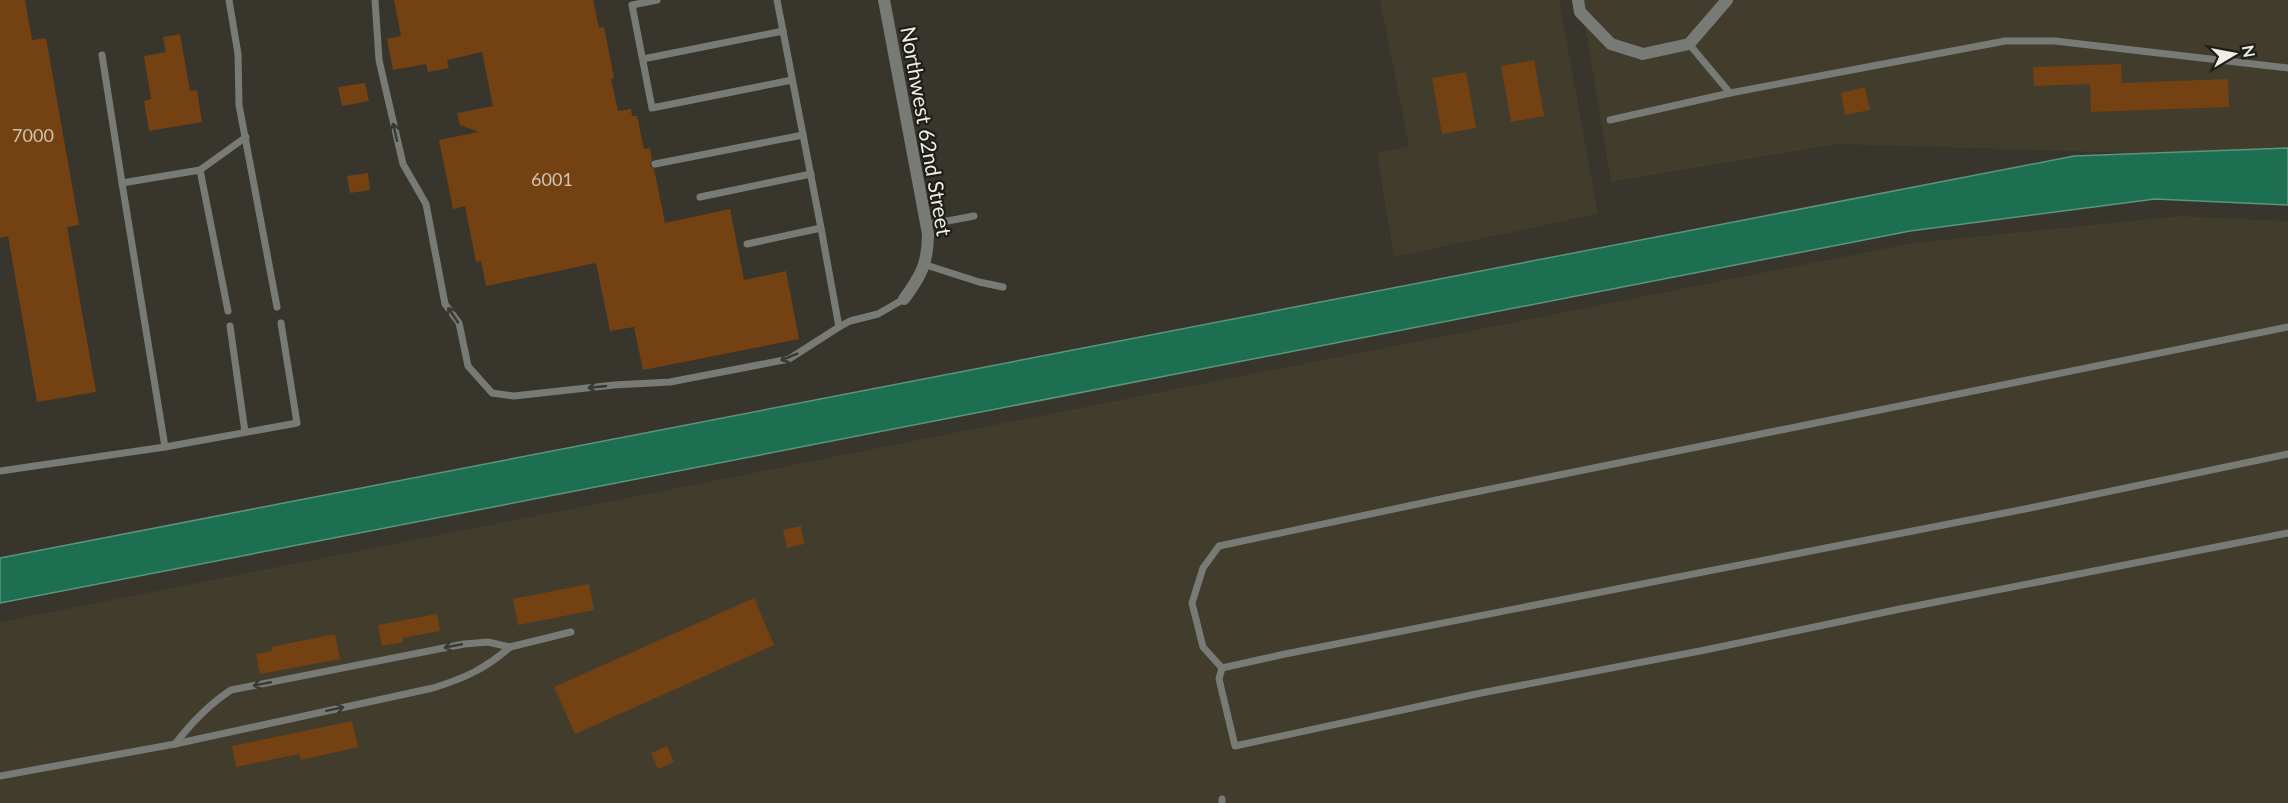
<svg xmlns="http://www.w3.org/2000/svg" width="2288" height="803" viewBox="0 0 2288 803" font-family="Lato,sans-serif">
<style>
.built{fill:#413c2c}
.water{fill:#1d6f51;stroke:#5c957e;stroke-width:1.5}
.building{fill:#744212}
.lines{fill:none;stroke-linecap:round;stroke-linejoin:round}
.lane{stroke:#787a76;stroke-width:7}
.street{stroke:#787a76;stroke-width:12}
.oneway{stroke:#393934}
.labels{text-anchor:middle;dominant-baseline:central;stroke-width:4.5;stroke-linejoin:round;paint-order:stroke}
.number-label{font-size:18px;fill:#d0c2b2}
.street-label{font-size:21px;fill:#efede7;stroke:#1e1d18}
</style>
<rect width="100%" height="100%" fill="#38352c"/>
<g class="built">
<path d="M1380 0H1559L1598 214 1394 257 1377 153 1409 146Z"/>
<path d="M1581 0H2288V158L1839 144 1611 182Z"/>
<path d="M2179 216 2288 221V803H0V622L1913 243Z"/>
</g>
<path class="water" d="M2288 148V205L2155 199 1910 231 0 603V558L2074 156Z"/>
<g class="building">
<path d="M0 0H25L32 40 46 38 79 225 67 227 96 392 37 402 8 236 0 238Z"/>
<path d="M394 0H593L599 28 604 27 614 78 611 79 618 111 631 109 632 116H637L644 149 650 148 652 159 650 166 654 169 665 223 730 209 744 280 786 271 799 339 643 370 634 327 610 331 596 263 486 286 481 261 476 262 465 206 453 209 439 140 479 132 460 125 457 113 493 106 482 52 447 60 449 68 428 72 426 64 393 70 387 39 401 36Z"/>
<path d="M180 34 190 91 197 90 202 122 149 131 144 101 151 99 144 56 166 52 163 37Z"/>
<path d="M1534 60 1544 116 1511 122 1501 66Z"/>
<path d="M2121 64 2122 83 2228 79 2229 107 2091 112 2090 84 2034 86 2033 67Z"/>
<path d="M1466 72 1476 128 1442 134 1432 78Z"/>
<path d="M365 83 369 101 342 106 338 87Z"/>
<path d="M1865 87 1870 110 1845 115 1841 93Z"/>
<path d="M368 173 370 190 350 193 347 176Z"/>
<path d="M801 526 804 544 787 548 783 530Z"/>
<path d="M589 584 594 610 518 625 513 599Z"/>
<path d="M754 598 774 645 575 734 554 687Z"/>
<path d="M437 614 440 631 402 638 403 642 382 646 378 625Z"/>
<path d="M335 634 340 659 260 674 256 654 272 651 271 647Z"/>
<path d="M352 721 358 747 301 760 299 754 236 767 232 746Z"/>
<path d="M667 746 674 762 658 769 651 753Z"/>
</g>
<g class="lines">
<g class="lane">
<path d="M229 0 238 54 239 105 277 307"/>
<path d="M375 0 379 60 403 164 426 204 445 304 459 323 468 366 492 393 514 396 614 385 670 382 789 359 839 327 850 321 878 314 904 299"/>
<path d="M657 0 632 5 652 108 792 80"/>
<path d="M1689 44 1730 93"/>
<path d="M102 55 122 183 200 170"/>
<path d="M643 59 783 31"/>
<path d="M1610 120 1730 93 2005 41H2055L2288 68"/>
<path d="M655 164 803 135"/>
<path d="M122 183 165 447 297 423 281 323"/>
<path d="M700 197 811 174"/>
<path d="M926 225 974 216"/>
<path d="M821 228 839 327"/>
<path d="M747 244 821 228 777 0"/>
<path d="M926 265 979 282 1003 287"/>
<path d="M228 311 200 170 246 137"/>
<path d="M230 326 245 432"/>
<path d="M2288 327 1446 498 1219 546 1203 568 1192 603 1203 647 1222 668 1285 654 2030 508 2288 454"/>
<path d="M0 471 165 447"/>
<path d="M1222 668 1219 679 1235 746 1481 693 1705 650 1900 609 2288 533"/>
<path d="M175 744C192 722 208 705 231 690L464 644 488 642 510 647 571 632"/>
<path d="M0 776 175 744 433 688C465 678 485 669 510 647"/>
<path d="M1222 799V803"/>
</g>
<g class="street">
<path d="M884 0 928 234C928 263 921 276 904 299"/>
<path d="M1578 0 1580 12 1611 44 1643 54 1689 44 1727 0"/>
</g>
</g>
<defs><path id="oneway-shaft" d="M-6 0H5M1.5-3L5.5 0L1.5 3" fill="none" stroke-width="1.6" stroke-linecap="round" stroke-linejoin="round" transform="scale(1.5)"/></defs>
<g class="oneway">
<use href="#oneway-shaft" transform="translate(395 132) rotate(-103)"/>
<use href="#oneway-shaft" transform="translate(453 315) rotate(-124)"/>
<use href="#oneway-shaft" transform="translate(789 357) rotate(158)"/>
<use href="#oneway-shaft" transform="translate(597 387) rotate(174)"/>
<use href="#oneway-shaft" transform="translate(453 646) rotate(169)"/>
<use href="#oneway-shaft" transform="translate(262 684) rotate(169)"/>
<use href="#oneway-shaft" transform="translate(335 709) rotate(-12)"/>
</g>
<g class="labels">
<g class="number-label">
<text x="33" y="135">7000</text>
<text x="552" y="179">6001</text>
</g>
<g class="street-label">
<text transform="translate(927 131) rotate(80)">Northwest 62nd Street</text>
</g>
</g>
<g transform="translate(2234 54) rotate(80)" stroke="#1e1d18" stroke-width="4.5" paint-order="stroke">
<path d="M0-4.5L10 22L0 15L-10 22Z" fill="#efede7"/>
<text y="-9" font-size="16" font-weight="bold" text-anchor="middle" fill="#efede7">N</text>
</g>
</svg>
